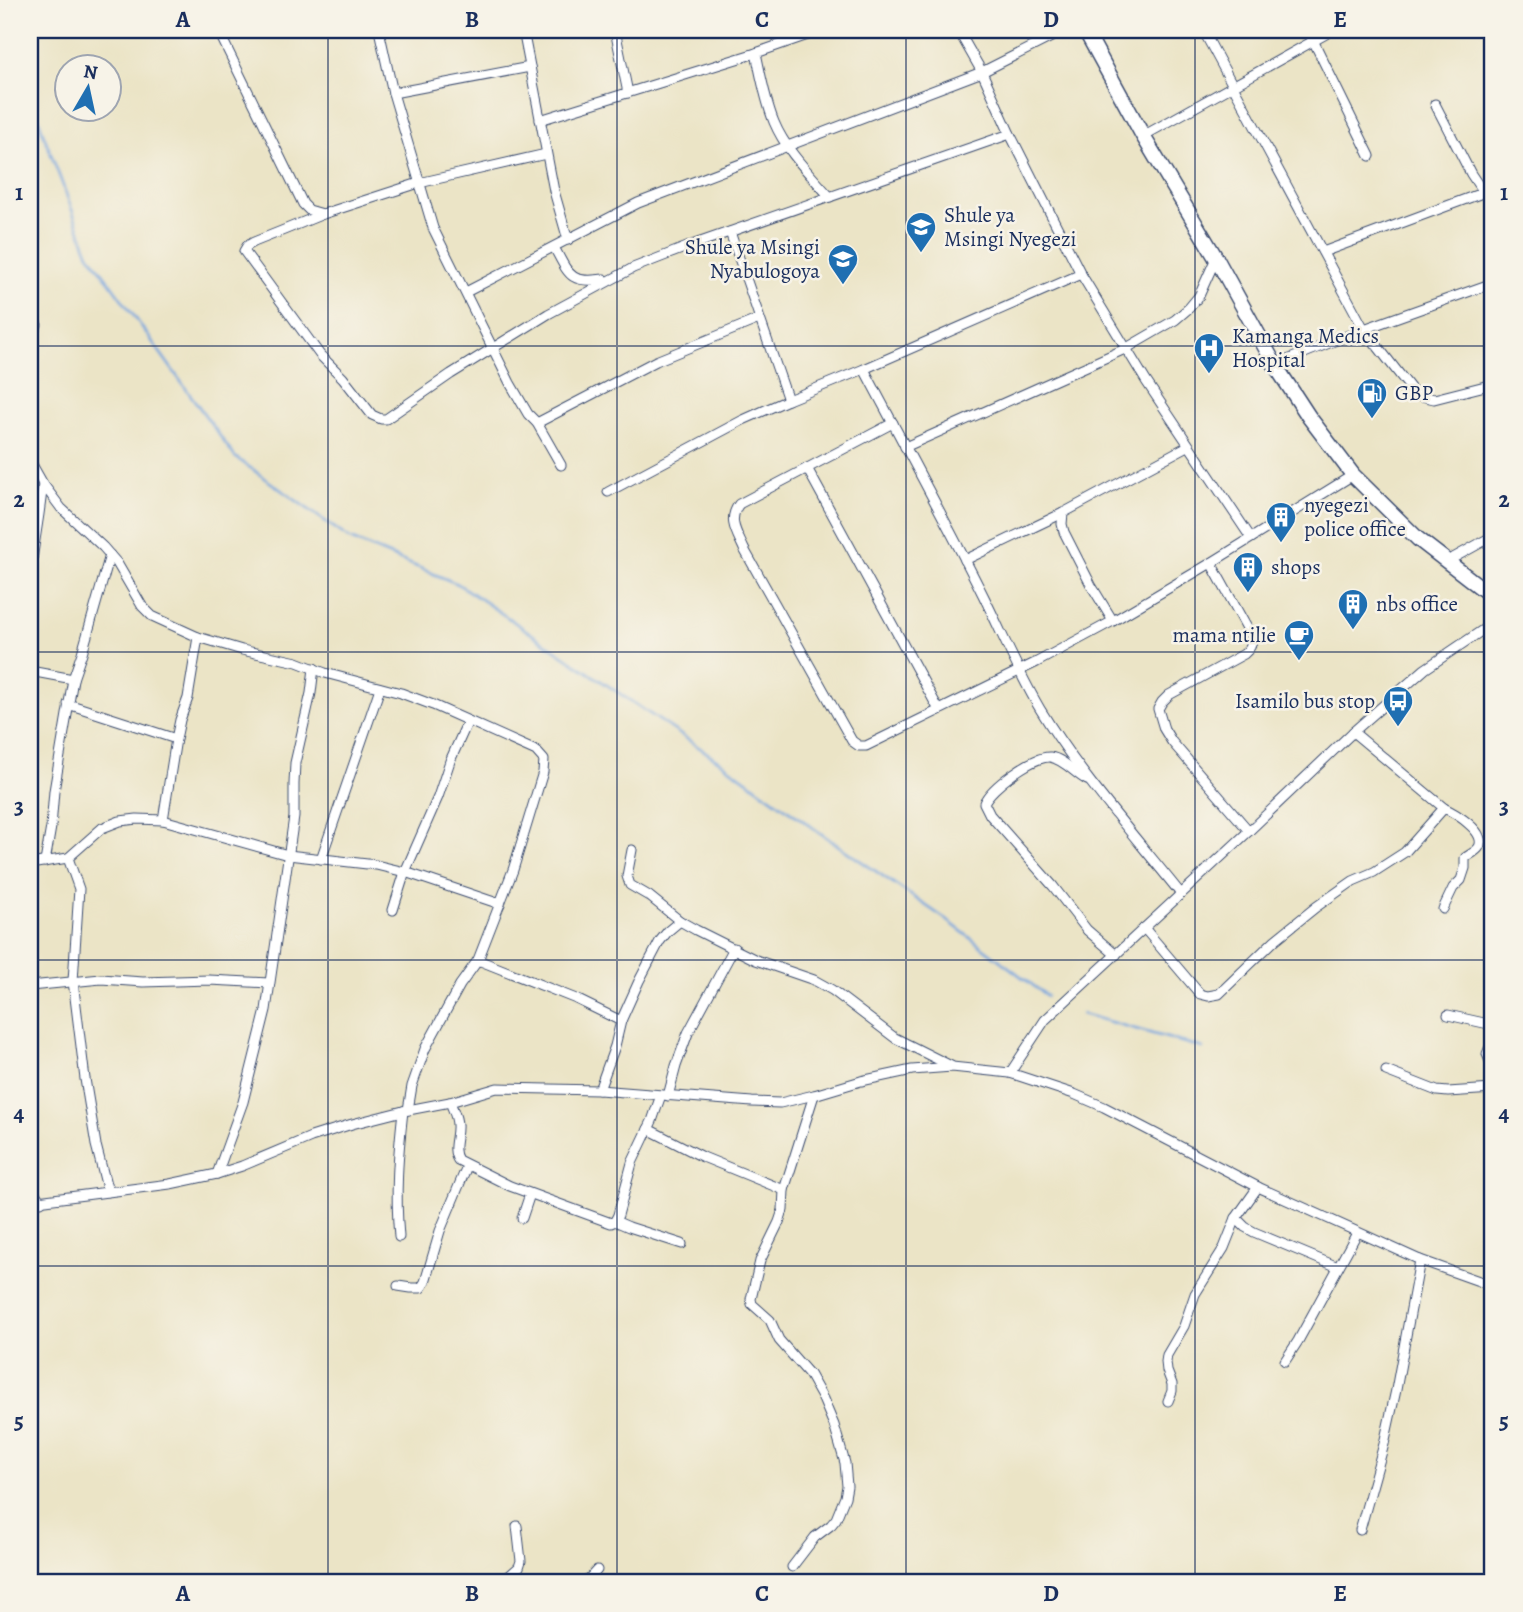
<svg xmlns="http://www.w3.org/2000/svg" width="1523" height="1612" viewBox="0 0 1523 1612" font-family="Alegreya,serif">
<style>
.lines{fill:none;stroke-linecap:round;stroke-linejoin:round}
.stream{stroke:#75a4de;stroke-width:2.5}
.minor-casing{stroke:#3a4a6e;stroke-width:11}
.highway-casing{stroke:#3a4a6e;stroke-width:17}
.minor{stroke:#fff;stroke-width:9}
.highway{stroke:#fff;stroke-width:14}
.grid{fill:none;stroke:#1b2f5e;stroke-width:2;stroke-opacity:0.55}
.labels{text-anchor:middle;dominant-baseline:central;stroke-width:5;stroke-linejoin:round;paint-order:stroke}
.poi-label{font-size:21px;fill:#1b2f5e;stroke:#f7f3e8;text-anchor:start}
.neatline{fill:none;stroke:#1b2f5e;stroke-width:2.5}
.grid-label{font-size:23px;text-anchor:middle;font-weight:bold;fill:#1b2f5e}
</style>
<rect width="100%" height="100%" fill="#f7f3e8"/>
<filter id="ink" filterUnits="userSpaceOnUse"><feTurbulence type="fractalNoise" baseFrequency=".0143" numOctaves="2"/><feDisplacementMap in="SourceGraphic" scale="14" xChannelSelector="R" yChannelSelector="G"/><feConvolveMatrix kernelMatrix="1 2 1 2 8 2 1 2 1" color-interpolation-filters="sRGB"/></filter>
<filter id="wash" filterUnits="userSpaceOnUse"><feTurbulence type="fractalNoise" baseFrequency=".00686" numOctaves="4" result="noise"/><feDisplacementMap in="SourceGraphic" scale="28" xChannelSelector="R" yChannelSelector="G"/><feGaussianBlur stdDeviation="1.57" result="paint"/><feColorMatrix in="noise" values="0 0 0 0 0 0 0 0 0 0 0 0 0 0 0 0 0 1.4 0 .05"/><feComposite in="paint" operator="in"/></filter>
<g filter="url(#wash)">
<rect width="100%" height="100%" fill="#ebe4c6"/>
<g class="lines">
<g class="stream">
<path d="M30 89 43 133 88 252 235 457 350 539 458 584 734 771 826 837 944 918 1047 996"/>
<path d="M1082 1014 1203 1048"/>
</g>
</g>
</g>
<g filter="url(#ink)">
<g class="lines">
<g class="minor-casing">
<g id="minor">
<path d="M218 30 303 204 309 210 323 214"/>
<path d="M379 30 393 93 433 228 510 383 528 414 537 423 561 465"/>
<path d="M523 30 554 191 568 240"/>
<path d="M615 30 628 93"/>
<path d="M958 30 982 72 1010 134 1081 274 1146 381 1251 538"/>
<path d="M1203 30 1364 329 1411 389 1421 396 1434 399 1493 384"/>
<path d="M1308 30 1370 156"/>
<path d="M1493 30V31"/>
<path d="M756 53C761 76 765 100 774 122 786 151 810 174 830 197"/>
<path d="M393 93 530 67"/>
<path d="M1435 104 1471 174 1483 192"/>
<path d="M540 120 756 53 822 30"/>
<path d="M1143 136 1333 30"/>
<path d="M546 154 419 183 323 214 284 230 254 242 247 246 244 251 320 355 343 378 372 415 381 419H386L451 374 548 314 633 268 692 245 1010 134"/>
<path d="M730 232 788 400"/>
<path d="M554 247C569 275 570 284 604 279"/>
<path d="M1323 252 1493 189"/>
<path d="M466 292 638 203 982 72 1065 30"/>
<path d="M30 339 37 325"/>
<path d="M1275 365 1364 329 1493 283"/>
<path d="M864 369C904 445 945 519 983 595 1002 633 1018 672 1040 709 1080 775 1133 834 1181 894"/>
<path d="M537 423 656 361 759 319"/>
<path d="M893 423 739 504C727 520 737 533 744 549L852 741 859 746H866L1037 662 1113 621 1211 563 1353 475"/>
<path d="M905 447 1125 349 1175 320 1189 308 1199 296 1216 258"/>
<path d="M30 461 43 484 61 508 103 547 117 563 142 606 152 616 198 637 242 650 297 662 325 673 401 693 433 705 536 751 544 760 543 772 513 870 478 960 460 985 425 1049 412 1086 408 1110"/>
<path d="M807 468 939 710"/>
<path d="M608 492 743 420 788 400 864 369 1081 274"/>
<path d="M1063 513 1062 524 1064 532 1091 585 1113 621"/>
<path d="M965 560 1063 513 1188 446"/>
<path d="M1446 562 1493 536"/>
<path d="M1211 563 1252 637C1252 645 1250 649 1244 654L1169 695 1162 702 1158 709 1164 729 1172 742 1249 831"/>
<path d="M30 573 39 514 43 484"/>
<path d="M30 671 73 679"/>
<path d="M68 704 176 739"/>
<path d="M1087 780C1075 774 1064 759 1050 757 1033 756 990 788 984 803L990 815 1053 886 1087 930 1116 955"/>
<path d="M163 820 176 739 180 720 188 698 198 637"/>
<path d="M632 850 627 876 630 885 649 896 680 921 696 930 756 960 814 980 832 990 895 1038 951 1066"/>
<path d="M68 858 79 889 73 981 85 1079 96 1145 108 1192"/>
<path d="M321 859 380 688"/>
<path d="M45 862 51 827 54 791 73 679 82 653 110 555"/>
<path d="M30 864 68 858 102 828 120 821 137 819 163 820 288 855 376 865 405 872 500 904"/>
<path d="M1443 909 1453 888 1461 880 1465 868V858C1469 855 1477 851 1479 847 1487 832 1455 813 1444 808"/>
<path d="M393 910 405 872 438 797 450 761 468 721"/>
<path d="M1144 928 1200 994 1208 996 1219 994 1275 940 1316 907 1353 881 1374 872 1405 852 1444 808 1353 732"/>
<path d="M478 960 576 999 621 1021"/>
<path d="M30 986 101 979 143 982 209 980 269 983"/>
<path d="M1448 1015 1493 1025"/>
<path d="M1493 1047 1489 1049 1487 1054 1490 1061 1493 1063"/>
<path d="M1386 1071 1437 1091 1448 1092 1493 1089"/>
<path d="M1010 1073 1045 1020 1249 831 1353 732 1425 669 1493 623"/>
<path d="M599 1090 615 1046 621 1021 639 981 660 941 668 931 680 921"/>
<path d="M668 1096 676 1066 688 1033 734 948"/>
<path d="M450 1102C453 1110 457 1117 457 1125 458 1137 451 1149 458 1160L510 1186 611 1223 615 1221 618 1215 632 1163 652 1121 661 1095"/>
<path d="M648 1129 703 1157 784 1190"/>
<path d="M217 1174 243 1102 266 1010 294 817V784L295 763 311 693 314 668"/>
<path d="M30 1186 41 1202"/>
<path d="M30 1202 170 1184 217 1174 242 1166 311 1137 352 1124 403 1111 450 1102 497 1088 599 1090 752 1102 780 1103 814 1095 861 1081 912 1070 952 1067 1010 1073 1074 1094 1104 1107 1258 1187 1420 1260 1493 1286"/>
<path d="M522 1218 530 1194"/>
<path d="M1236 1218 1245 1227 1254 1232 1338 1267"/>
<path d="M615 1221 629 1227 682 1244"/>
<path d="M399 1237C395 1192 398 1156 403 1111"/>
<path d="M398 1286 411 1288H421L425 1282 440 1231 467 1166"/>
<path d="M1285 1361 1298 1341 1357 1233"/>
<path d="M1168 1401 1172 1391V1384L1167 1371 1166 1362 1167 1355 1184 1326 1195 1294 1224 1248 1236 1218 1258 1187"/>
<path d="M1360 1530 1384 1444 1396 1390 1420 1260"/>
<path d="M792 1567 815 1537 831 1525 836 1519 845 1497 847 1486 845 1463 834 1425 823 1399 809 1374 779 1340 770 1320 752 1304 751 1299 760 1261 779 1222 783 1210 784 1190 814 1095"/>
<path d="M502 1582 519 1567 521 1561 517 1526"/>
<path d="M586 1582 597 1570"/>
</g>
</g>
<g class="highway-casing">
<path id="highway" d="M1085 30 1143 136 1216 258 1275 365 1309 417 1353 475 1418 539 1493 597"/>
</g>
<use href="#minor" class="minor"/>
<use href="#highway" class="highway"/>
</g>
</g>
<path class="grid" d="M328 30V1582M617 30V1582M906 30V1582M1195 30V1582M30 346H1493M30 652H1493M30 960H1493M30 1266H1493"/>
<defs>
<g id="school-pin" transform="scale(1.575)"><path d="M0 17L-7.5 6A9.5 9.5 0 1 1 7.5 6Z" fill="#1f6fb2" stroke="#f7f3e8"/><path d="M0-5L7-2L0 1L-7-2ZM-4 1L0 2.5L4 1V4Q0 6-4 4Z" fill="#fff"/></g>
<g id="hospital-pin" transform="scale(1.575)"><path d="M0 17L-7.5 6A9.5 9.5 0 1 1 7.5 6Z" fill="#1f6fb2" stroke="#f7f3e8"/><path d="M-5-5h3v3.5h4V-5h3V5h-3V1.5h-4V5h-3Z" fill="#fff"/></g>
<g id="fuel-pin" transform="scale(1.575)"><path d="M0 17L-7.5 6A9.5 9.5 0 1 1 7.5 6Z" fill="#1f6fb2" stroke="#f7f3e8"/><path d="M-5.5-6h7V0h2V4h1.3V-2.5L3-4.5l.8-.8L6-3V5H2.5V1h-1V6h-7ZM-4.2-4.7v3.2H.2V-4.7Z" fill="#fff"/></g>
<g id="building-pin" transform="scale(1.575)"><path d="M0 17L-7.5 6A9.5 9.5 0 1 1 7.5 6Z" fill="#1f6fb2" stroke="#f7f3e8"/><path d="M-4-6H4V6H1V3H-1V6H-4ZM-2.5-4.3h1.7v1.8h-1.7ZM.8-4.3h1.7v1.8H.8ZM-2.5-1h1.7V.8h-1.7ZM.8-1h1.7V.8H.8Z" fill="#fff"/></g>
<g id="cafe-pin" transform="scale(1.575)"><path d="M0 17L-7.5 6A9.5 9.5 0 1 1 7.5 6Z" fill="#1f6fb2" stroke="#f7f3e8"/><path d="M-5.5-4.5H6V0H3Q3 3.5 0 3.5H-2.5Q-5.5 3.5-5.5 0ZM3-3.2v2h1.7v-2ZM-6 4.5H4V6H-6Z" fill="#fff"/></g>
<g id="bus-pin" transform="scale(1.575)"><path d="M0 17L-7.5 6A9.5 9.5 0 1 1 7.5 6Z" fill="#1f6fb2" stroke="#f7f3e8"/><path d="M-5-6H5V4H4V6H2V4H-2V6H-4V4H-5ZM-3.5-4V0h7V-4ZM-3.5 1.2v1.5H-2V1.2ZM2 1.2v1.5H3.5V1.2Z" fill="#fff"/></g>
</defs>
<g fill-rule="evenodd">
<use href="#school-pin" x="921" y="227"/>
<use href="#school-pin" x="843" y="259"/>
<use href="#hospital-pin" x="1209" y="348"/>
<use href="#fuel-pin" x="1372" y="393"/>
<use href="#building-pin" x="1281" y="517"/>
<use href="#building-pin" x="1248" y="567"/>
<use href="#building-pin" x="1353" y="604"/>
<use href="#cafe-pin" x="1299" y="635"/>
<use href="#bus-pin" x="1398" y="701"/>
</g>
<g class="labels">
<g class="poi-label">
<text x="944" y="215">Shule ya<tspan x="944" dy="24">Msingi Nyegezi</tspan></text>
<text x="820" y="247" text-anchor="end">Shule ya Msingi<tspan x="820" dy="24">Nyabulogoya</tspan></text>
<text x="1232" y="336">Kamanga Medics<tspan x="1232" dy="24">Hospital</tspan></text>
<text x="1395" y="393">GBP</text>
<text x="1304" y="505">nyegezi<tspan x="1304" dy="24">police office</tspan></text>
<text x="1271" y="567">shops</text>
<text x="1376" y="604">nbs office</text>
<text x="1276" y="635" text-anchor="end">mama ntilie</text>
<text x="1375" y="701" text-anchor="end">Isamilo bus stop</text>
</g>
</g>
<rect width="1523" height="1612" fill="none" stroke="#f7f3e8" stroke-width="77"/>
<g transform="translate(88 88) rotate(9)"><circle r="33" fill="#f7f3e8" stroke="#9fa5b1" stroke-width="2"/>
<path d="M0-5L12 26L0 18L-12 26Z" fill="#1f6fb2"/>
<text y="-10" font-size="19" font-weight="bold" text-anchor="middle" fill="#1b2f5e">N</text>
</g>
<rect x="38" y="38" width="1446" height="1536" class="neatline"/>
<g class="grid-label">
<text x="183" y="27">A</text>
<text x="472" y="27">B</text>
<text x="762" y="27">C</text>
<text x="1051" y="27">D</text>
<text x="1340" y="27">E</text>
<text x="19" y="200">1</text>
<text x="1504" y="200">1</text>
<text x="19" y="507">2</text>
<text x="1504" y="507">2</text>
<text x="19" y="814">3</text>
<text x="1504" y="814">3</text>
<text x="19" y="1121">4</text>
<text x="1504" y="1121">4</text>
<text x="19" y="1428">5</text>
<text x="1504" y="1428">5</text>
<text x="183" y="1601">A</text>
<text x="472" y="1601">B</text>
<text x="762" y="1601">C</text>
<text x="1051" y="1601">D</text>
<text x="1340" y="1601">E</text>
</g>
</svg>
